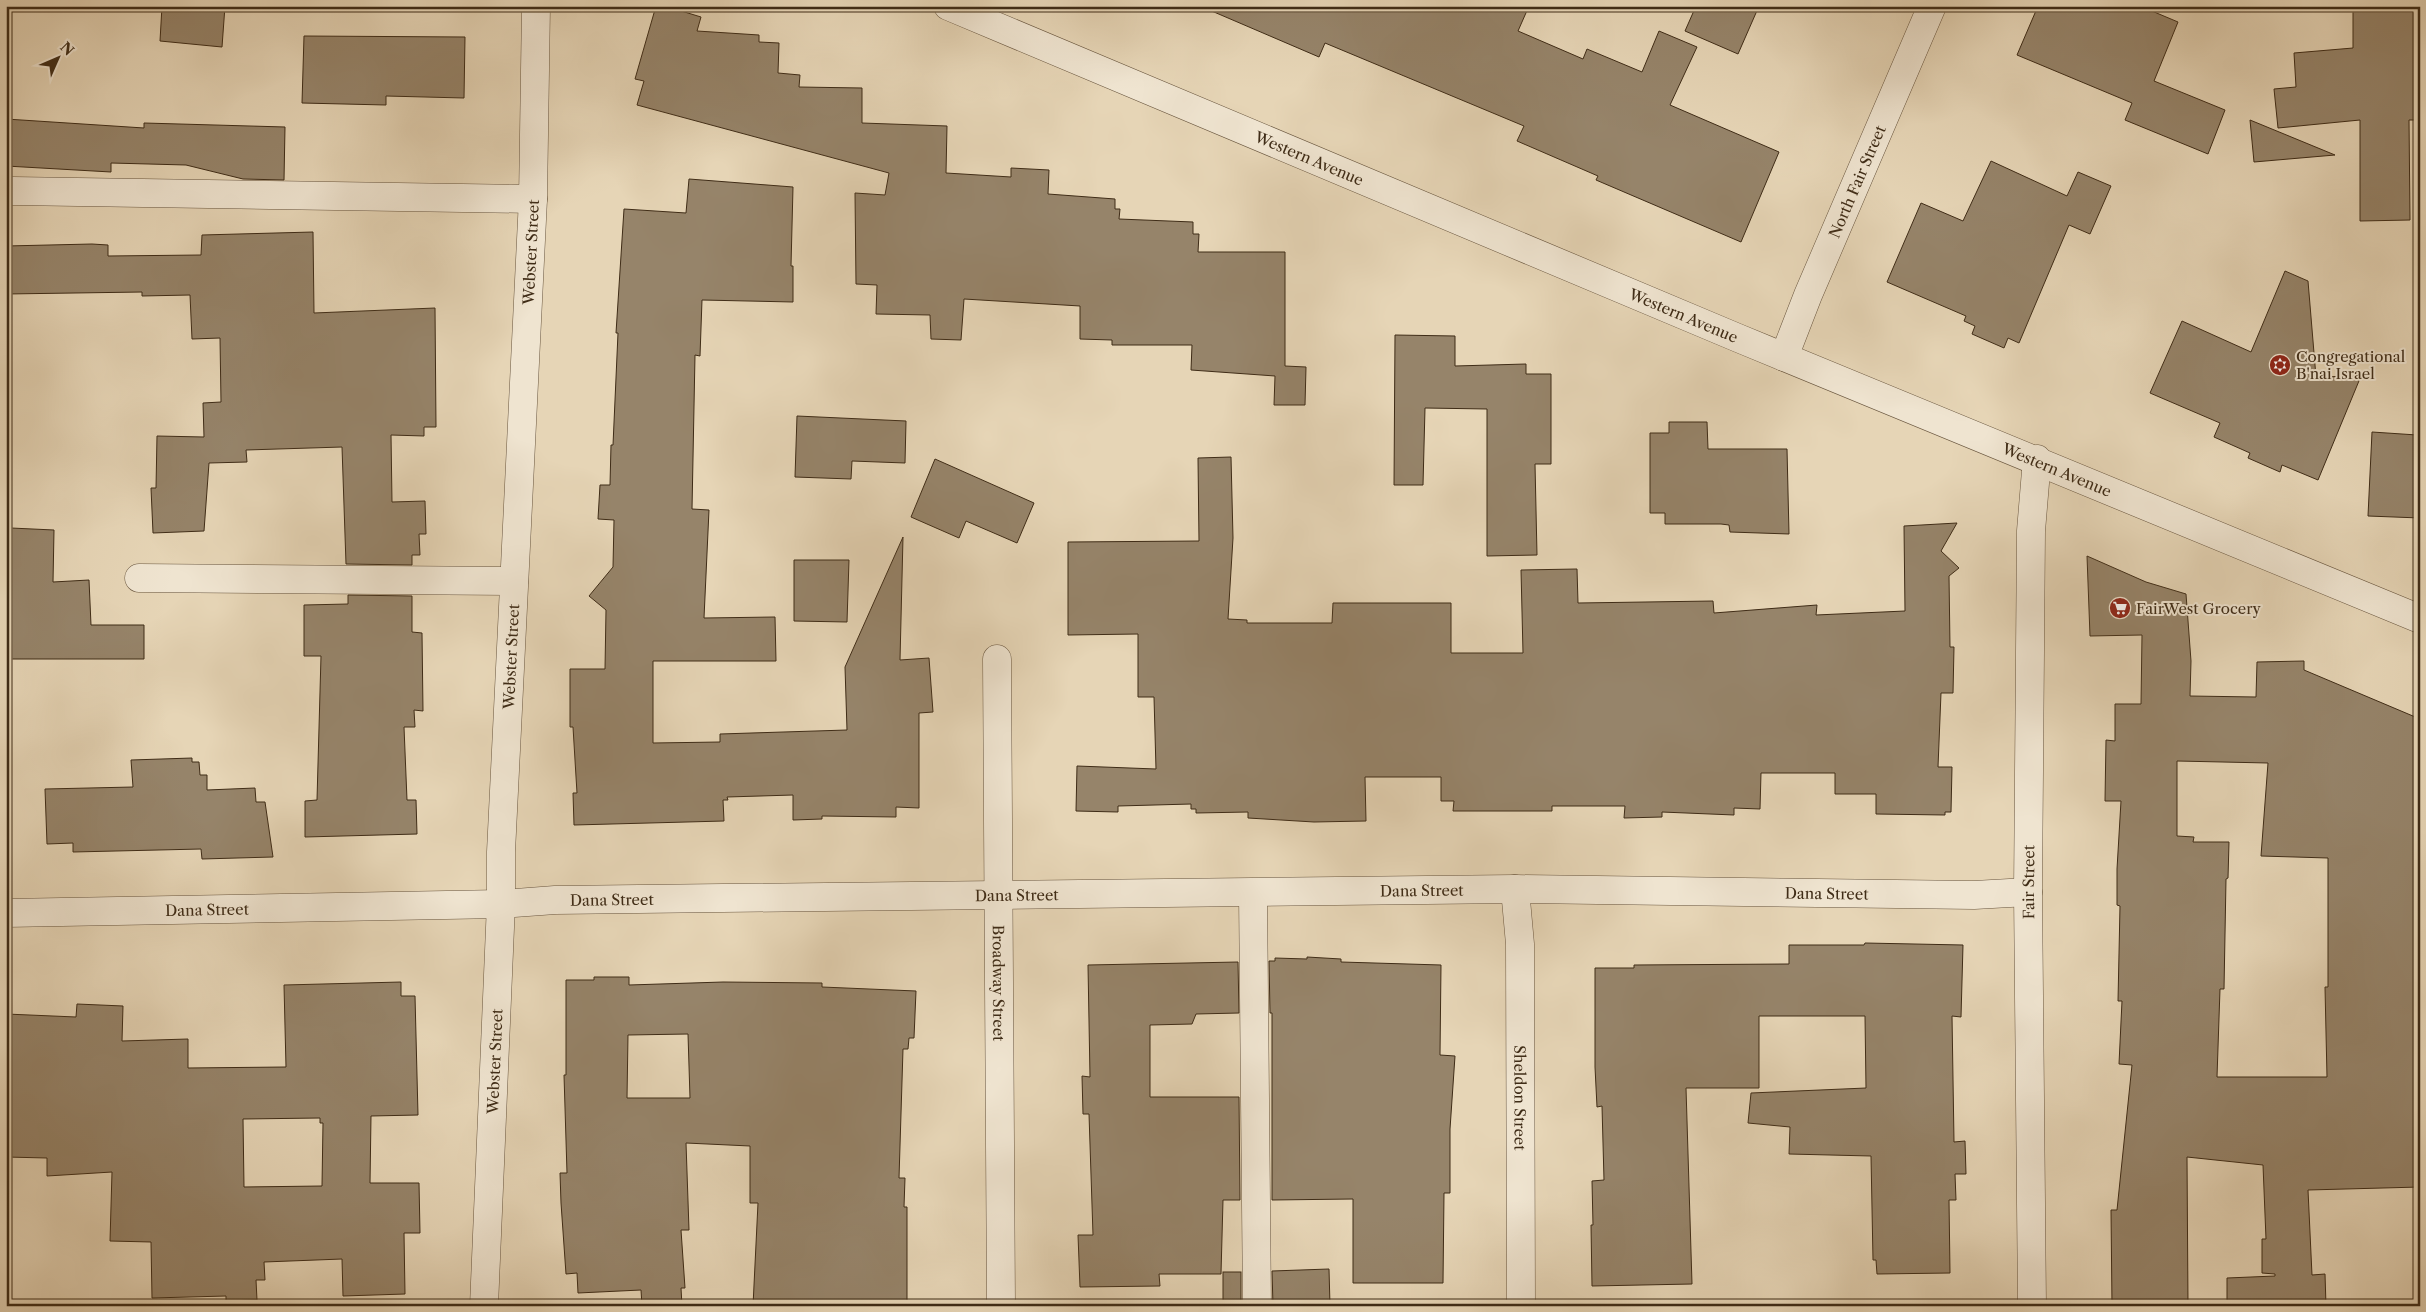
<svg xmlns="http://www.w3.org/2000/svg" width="2426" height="1312" viewBox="0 0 2426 1312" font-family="'Libre Caslon Text',serif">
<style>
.building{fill:#96846a;stroke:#3f2c17;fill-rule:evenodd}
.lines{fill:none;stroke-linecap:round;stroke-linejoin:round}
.minor-casing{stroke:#69563f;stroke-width:29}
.minor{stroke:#efe4d0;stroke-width:28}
.labels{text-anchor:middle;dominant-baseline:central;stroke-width:4;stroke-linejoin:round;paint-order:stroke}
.street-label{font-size:15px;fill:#3f2c17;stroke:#efe4d0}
.poi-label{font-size:15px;fill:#3f2c17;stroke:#efe4d0;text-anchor:start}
</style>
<rect width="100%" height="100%" fill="#e6d5b6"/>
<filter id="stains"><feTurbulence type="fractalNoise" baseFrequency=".004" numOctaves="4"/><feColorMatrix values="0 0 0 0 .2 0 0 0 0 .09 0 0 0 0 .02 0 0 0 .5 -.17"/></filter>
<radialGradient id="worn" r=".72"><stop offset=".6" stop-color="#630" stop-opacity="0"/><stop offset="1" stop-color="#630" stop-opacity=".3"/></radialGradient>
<g class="building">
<path d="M162 6H225L222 47 160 41Z"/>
<path d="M656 6H665L701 17 697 31 759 35V42L779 43 778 73 800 75 799 87 862 88V123L947 126 946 173 1011 177V168L1049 170 1048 194 1115 199V209H1120L1119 219 1193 222V234H1199L1198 252H1285V366L1306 367 1305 405H1274L1275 376 1191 370 1192 345H1112V340L1080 339V306L964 299 961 340 931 339 930 315 876 314 877 285 856 284 855 193 885 195 889 173 637 105 644 81 635 79Z"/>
<path d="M1200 6H1529L1518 31 1583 59 1587 49 1642 72 1659 31 1697 47 1670 105 1779 152 1741 242 1596 180 1598 176 1517 141 1524 126 1325 43 1319 57Z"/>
<path d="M1696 6H1759L1738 54 1685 31Z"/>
<path d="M2038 6H2140L2178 22 2154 81 2225 110 2208 154 2125 120 2132 103 2017 55Z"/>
<path d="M2420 6V120H2409L2410 220 2360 221V120L2278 128 2274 89 2296 87 2294 53 2353 48V7Z"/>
<path d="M304 36 465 37 464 98 386 96V105L302 103Z"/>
<path d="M6 119 144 128V123L285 127 284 180 243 179 186 165 111 163V172L6 166Z"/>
<path d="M2250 120 2335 155 2254 162Z"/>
<path d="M1991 161 2067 196 2078 172 2111 186 2090 234 2069 225 2019 343 2008 338 2004 348 1972 334 1975 326 1964 321 1966 316 1887 282 1921 203 1963 221Z"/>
<path d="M689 179 793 187 791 266H793V302L702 300 700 356 695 355 692 509 709 510 704 618 775 617 776 661H653V743L720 742V734L847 730 845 667 903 537 900 660 929 658 933 712 919 713V808L896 807V817L822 816V819L793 820V795L727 797 728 800H723L724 821 574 825 573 793H577L573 727H570V669H605L606 610 589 596 613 567 614 520 598 519 600 485H610L611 445H613L618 333H616L624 209 686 213Z"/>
<path d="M313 232 314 313 435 308 436 427H424V436L391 435 392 502 425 501 426 534H419L420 555H412V565L346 564 342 447 246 450 247 462 209 463 204 531 153 533 151 488H156L157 436 204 437 203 403 221 402 220 338 192 339 190 295 142 296V292L6 294V246L92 244 108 245V256L201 255 202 235Z"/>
<path d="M2285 271 2308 281 2316 377 2361 376 2318 480 2282 465 2280 472 2248 458 2250 453 2214 437 2220 423 2150 393 2182 321 2251 352Z"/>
<path d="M1395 335 1455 336V366L1526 364V374H1551V464H1535L1537 555 1487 556V409L1425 408 1423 485H1394Z"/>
<path d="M797 416 906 421 905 463 852 461 851 479 795 477Z"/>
<path d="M1669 422H1707L1708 449H1787L1789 534 1730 532 1729 525 1721 524H1665V513H1650V433H1669Z"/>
<path d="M2372 432 2417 435 2416 445 2420 446V518L2368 516Z"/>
<path d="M1231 457 1233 538 1228 619 1247 620V623H1332L1333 603H1451V653H1523L1521 570 1577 569 1578 603 1713 601 1714 613 1817 605 1816 615 1905 611 1904 526 1957 523 1941 551 1959 568 1949 576 1950 647H1954L1953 693H1941L1938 767H1952L1951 812H1945V815L1876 814V794H1835V773H1761L1760 809 1734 808V815L1662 812V817L1624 818 1625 806H1552V811H1453L1454 801H1441V777H1365L1366 821 1314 822 1248 818V812L1196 813V809H1191V804L1118 806V812L1076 811 1077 766 1156 769 1154 697H1138V634L1068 635V542L1199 541 1198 458Z"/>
<path d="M935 459 1034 503 1017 543 966 521 959 538 911 517Z"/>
<path d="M11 528 54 530 53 582 89 580 91 625H144V659H6V584H9Z"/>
<path d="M2087 556 2146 582 2186 594 2191 661 2190 696 2256 697 2257 662 2304 661V670L2420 719V1187L2308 1190 2312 1275 2325 1274 2326 1306H2227V1278L2275 1276V1274L2262 1273V1239H2266L2263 1165 2187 1157 2188 1306H2112L2111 1210H2117L2132 1065 2119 1064 2122 1001H2118L2120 906 2117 905V869L2121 801H2105L2106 740 2115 741V704H2141L2142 635 2090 636ZM2177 761 2268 763 2261 856 2328 858V987H2325L2327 1077H2217L2220 989H2224L2226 879 2228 878 2229 842H2193L2194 837 2177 836Z"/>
<path d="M794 560H849L847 622 794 621Z"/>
<path d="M348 595 412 596V632L422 633 423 711 414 710 415 727H404L407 800H416L417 834 305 837V801L317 800 321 656H304V605L348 604Z"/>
<path d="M192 758V762H199L200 775H207V790L255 788 256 802H265L273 857 202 859 201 849 73 852V843L47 844 45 789 133 787 131 760Z"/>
<path d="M1865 943 1963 945 1961 1017 1952 1016 1954 1142 1965 1141 1966 1174H1955L1956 1200H1949L1950 1273 1877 1274 1876 1260H1873L1871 1156 1789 1154 1790 1127 1748 1123 1751 1093 1866 1088 1865 1016H1759V1088H1686L1692 1284 1592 1286 1591 1225H1593L1592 1181 1604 1180 1602 1106 1597 1107 1595 1067V968H1634V965L1789 964V945H1864Z"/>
<path d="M1307 957 1341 959V962L1441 965 1440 1055 1455 1056 1450 1129V1193H1444L1443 1283H1353V1199L1272 1200V1013H1270L1269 961H1275V958L1307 959Z"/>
<path d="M1238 962 1239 1013 1196 1014 1192 1024 1150 1025V1097H1239L1240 1200H1223L1221 1274H1159L1160 1286 1080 1287 1078 1235H1093L1089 1114H1083L1082 1076 1090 1077 1088 965Z"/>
<path d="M594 977H629V985L723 982 822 983V987L916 991 914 1038H909L908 1049H903L899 1178H905L904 1207H907V1306H753L758 1203H750V1146L686 1143 689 1230H681L685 1288H681L682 1306H642L641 1290 578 1293 577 1273 566 1274 561 1203 560 1173H567L564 1075H566V980H594ZM688 1034 690 1098H627L628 1035Z"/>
<path d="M401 982V996H415L418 1115 371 1116 370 1183H419L420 1233H404L405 1294 343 1296 342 1259 264 1262 265 1280H256L257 1300 226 1301V1296L152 1298 151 1242 110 1241 112 1172 47 1176V1158L6 1157V1014L76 1017 77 1004 123 1006 122 1041 188 1039V1068L286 1067 284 985ZM320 1118V1123H323L322 1186 244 1187 243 1119Z"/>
<path d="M1329 1269 1330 1306H1273L1272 1271Z"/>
<rect x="1223" y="1272" width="18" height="34"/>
</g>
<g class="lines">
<g class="minor-casing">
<g id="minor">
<path id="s1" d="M948 6 1738 338 2420 619"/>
<path d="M13 191 533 199"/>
<path id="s2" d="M1784 357 1808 295 1932 6"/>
<path d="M139 578 514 581"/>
<path id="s3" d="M997 659 1001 1306"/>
<path id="s4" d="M1515 889 1520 944 1521 1306"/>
<path d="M1253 893 1257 1306"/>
<path id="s5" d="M6 913 501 904 555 900 1515 889 1974 895 2028 892"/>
<path id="s6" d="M484 1306 501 904V852L533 199 536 6"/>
<path id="s7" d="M2032 1306 2028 892 2031 531 2037 459"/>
</g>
</g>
<use href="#minor" class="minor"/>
</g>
<defs>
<g id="synagogue-disc" transform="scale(1.125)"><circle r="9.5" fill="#8f2418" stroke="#efe4d0"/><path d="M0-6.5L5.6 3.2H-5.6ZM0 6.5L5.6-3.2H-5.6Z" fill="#fff"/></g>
<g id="supermarket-disc" transform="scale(1.125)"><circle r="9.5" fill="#8f2418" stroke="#efe4d0"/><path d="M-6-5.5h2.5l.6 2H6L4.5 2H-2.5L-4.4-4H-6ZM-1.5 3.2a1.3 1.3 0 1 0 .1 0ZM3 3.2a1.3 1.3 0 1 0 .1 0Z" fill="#fff"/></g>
</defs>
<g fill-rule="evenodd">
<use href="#synagogue-disc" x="2280" y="365"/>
<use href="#supermarket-disc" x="2120" y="608"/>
</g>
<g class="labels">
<g class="street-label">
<text stroke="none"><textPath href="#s1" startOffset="392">Western Avenue</textPath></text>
<text stroke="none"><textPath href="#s2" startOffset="190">North Fair Street</textPath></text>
<text stroke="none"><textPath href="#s6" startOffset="1055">Webster Street</textPath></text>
<text stroke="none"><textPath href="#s1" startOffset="798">Western Avenue</textPath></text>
<text stroke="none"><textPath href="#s1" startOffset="1202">Western Avenue</textPath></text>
<text stroke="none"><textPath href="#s6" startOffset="650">Webster Street</textPath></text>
<text stroke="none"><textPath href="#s7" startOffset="424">Fair Street</textPath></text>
<text stroke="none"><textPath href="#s5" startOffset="1416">Dana Street</textPath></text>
<text stroke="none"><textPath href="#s5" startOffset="1821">Dana Street</textPath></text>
<text stroke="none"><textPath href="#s5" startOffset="1011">Dana Street</textPath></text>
<text stroke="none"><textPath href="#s5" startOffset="606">Dana Street</textPath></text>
<text stroke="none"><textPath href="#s5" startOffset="201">Dana Street</textPath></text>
<text stroke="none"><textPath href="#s3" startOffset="324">Broadway Street</textPath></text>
<text stroke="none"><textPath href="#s6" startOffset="245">Webster Street</textPath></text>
<text stroke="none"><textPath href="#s4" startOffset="209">Sheldon Street</textPath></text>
</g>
<g class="poi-label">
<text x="2296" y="356">Congregational<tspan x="2296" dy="17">B'nai Israel</tspan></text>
<text x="2136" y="608">FairWest Grocery</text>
</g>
</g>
<rect width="2426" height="1312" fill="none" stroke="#e6d5b6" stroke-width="25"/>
<rect x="8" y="8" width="2411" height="1297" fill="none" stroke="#3f2c17" stroke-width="2.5"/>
<rect x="12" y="12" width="2401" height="1287" fill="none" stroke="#3f2c17"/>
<g transform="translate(58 58) rotate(45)" stroke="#efe4d0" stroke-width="4" paint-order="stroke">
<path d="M0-4L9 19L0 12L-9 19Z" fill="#3f2c17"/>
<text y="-8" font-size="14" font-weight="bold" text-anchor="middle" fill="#3f2c17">N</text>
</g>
<rect width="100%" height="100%" filter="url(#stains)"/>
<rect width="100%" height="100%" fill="url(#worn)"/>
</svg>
